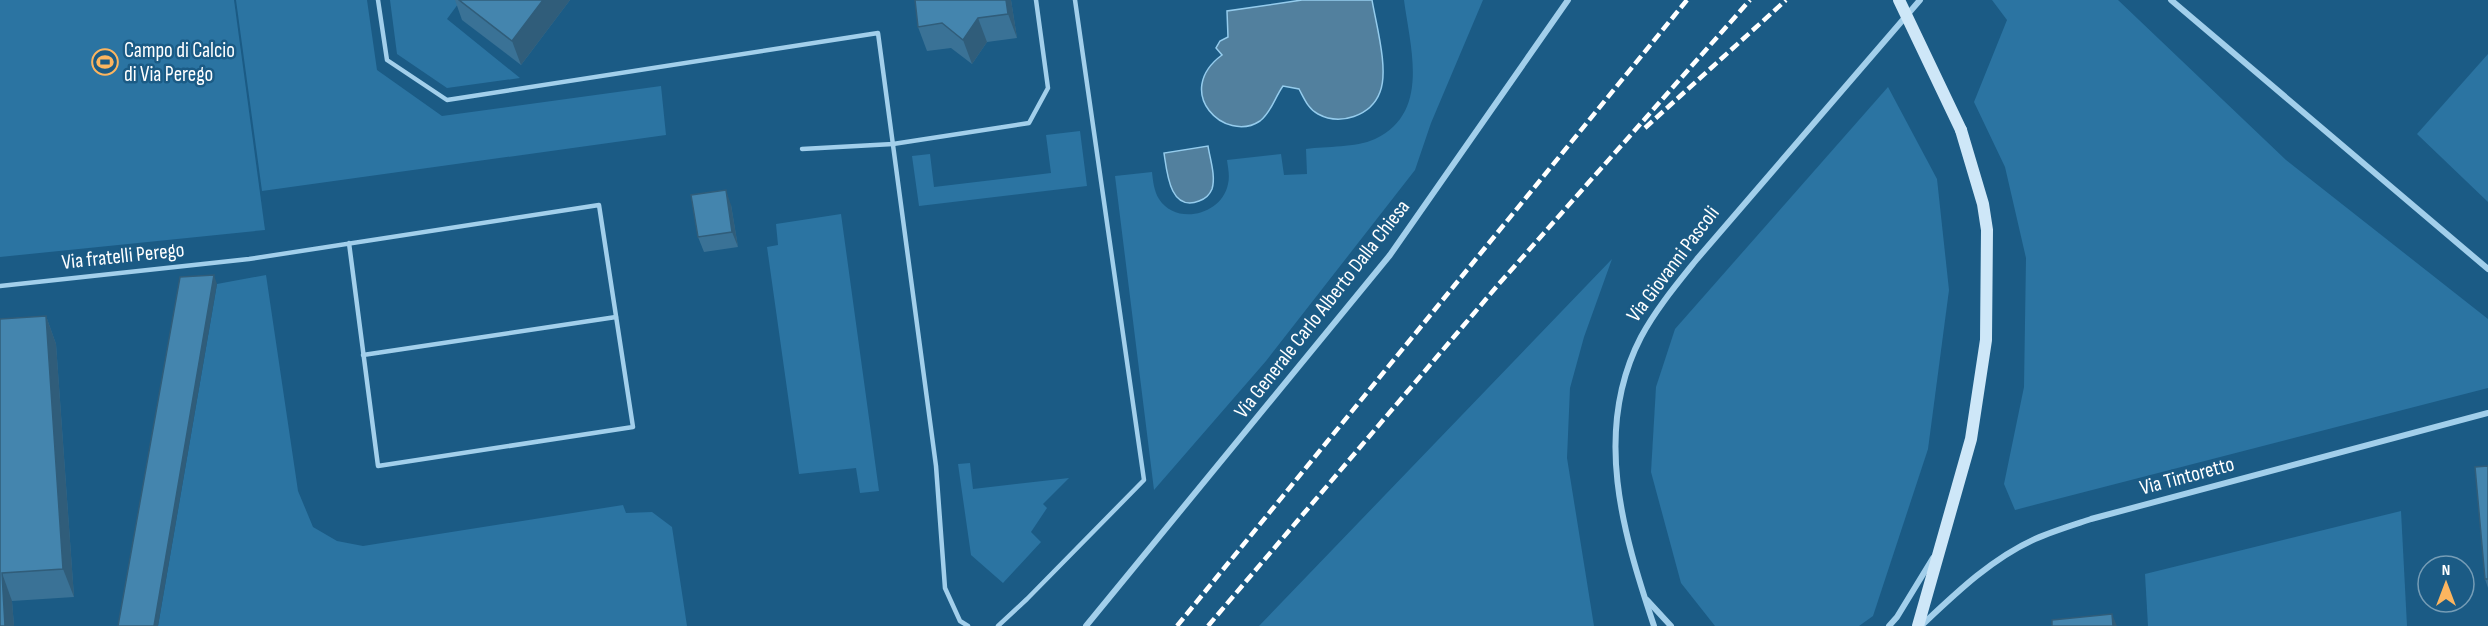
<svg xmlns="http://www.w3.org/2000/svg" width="2488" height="626" viewBox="0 0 2488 626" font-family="'Sofia Sans Condensed',sans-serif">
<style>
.green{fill:#2b74a2}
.water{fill:#52809e;stroke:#95cced;stroke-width:1.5}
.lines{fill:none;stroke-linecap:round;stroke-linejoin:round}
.lane{stroke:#a2cfeb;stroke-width:4.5}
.street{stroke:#a2cfeb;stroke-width:6}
.secondary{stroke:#cee7f8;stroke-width:12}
.rail{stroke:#fff;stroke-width:4.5;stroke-dasharray:10 4.5;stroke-linecap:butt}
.secondary-bridge{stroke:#cee7f8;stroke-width:12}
.wall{fill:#3a7296}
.shaded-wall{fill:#305d7a}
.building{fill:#4485ae;stroke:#305d7a;stroke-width:1.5}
.labels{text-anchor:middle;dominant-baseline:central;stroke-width:5;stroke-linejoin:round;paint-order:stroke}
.poi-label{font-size:21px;fill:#fff;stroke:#1b5b85;text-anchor:start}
.street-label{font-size:21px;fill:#fff;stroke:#1b5b85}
</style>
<rect width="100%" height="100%" fill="#1b5b85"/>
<g class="green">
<path d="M0 0H234L265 230 0 257Z"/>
<path d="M236 0H367L377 70 442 116 661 86 666 135 262 191Z"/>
<path d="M390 0H461L447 19 520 78 447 88 397 54Z"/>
<path d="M1404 0H1483L1431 123 1415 170 1266 361 1154 490 1115 176 1152 172C1153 181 1154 191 1159 199 1176 226 1222 215 1228 184 1230 176 1228 168 1227 160L1281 154 1284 175 1307 174 1306 149C1327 146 1355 148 1375 139 1431 113 1410 47 1404 0Z"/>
<path d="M1992 0H2118L2286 160 2488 319V388L2015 510 2004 484 2024 387 2026 258 2005 167 1974 102 2007 20Z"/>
<path d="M2488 54V202L2417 134Z"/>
<path d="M1888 87 1937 179 1949 290 1928 449 1873 616 1859 626H1715L1681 583 1651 472 1656 387 1675 329Z"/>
<path d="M1080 131 1087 186 919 206 912 156 930 154 934 187 1051 173 1046 135Z"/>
<path d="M841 214 879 491 860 493 856 468 799 474 767 247 778 245 776 224Z"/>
<path d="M1612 259 1584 337 1570 388 1567 458 1594 626H1259Z"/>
<path d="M266 275 298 491 313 527 337 541 363 546 623 505 626 513 652 512 672 527 687 626H158L217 284Z"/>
<path d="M970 463 973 489 1069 478 1043 504 1047 508 1031 532 1041 542 1003 583 971 555 958 464Z"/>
<path d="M2401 511 2407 626H2148L2145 574Z"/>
</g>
<g class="water">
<path d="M1302 0H1372C1376 24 1389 70 1380 92 1371 116 1340 126 1318 114 1308 109 1304 98 1299 89L1283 86C1275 97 1271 113 1260 121 1225 144 1172 92 1222 55L1216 48 1220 41 1228 37 1227 11Z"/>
<path d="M1208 146C1210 159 1216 176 1212 189 1210 194 1205 199 1199 201 1170 212 1167 173 1164 153Z"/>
</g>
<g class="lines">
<g class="lane">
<path d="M378 0 387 60 447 100 878 33 936 466 945 588 960 621 968 626"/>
<path d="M802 149 893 144 1029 123 1048 88 1036 0"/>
<path d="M0 286 249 259 599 205 633 427 378 466 349 243"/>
<path d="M363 355 616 317"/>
<path d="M998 626 1027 599 1144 480 1075 0"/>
</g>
<g class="street">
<path d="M2171 0 2488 269"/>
<path d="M1647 600 1671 626"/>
<path d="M1086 626 1390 255 1568 0"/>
<path d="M1654 626C1623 533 1592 431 1641 337 1656 309 1677 284 1697 259L1920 0"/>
<path d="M1889 626 1897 617 1933 558"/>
<path d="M1921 626C1956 593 1991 559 2035 539 2053 531 2073 525 2091 519L2488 413"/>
</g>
<path class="secondary" d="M1918 626 1971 439 1986 340 1987 230 1983 204 1961 130"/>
<g class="rail">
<path d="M1645 128 1786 0"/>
<path d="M1177 626 1687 0"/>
<path d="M1208 626 1498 285 1750 0"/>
</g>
<path class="secondary-bridge" d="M1899 0 1961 130"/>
</g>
<g class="wall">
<path d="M455 0H570L521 65 462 20Z"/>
<path d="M1011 0 1017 38 987 42 972 64 951 48 927 51 918 27Z"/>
<path d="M731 205 738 247 704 252 698 237Z"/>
<path d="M46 316 56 344 74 597 12 601 14 626H0V319Z"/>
<path d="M2488 466V588L2485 579Z"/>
</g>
<g class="shaded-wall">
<path d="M543 0H570L521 65 512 41Z"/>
<path d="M1006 0H1011L1017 38 1008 14Z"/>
<path d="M978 18 987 42 972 64 963 40Z"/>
<path d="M726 190 731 205 738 247 732 232Z"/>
<path d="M214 275 217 284 158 626H154Z"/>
<path d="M46 316 56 344 74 597 63 569Z"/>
<path d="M2 573 12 601 14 626H5Z"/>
<path d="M2112 614 2117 626H2113Z"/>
</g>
<g class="building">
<path d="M459 0H543L512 41Z"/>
<path d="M915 0H1006L1008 14 978 18 963 40 942 23 918 27Z"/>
<path d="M726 190 732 232 698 237 691 195Z"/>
<path d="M214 275 154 626H118L180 277Z"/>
<path d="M46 316 63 569 2 573 5 626H0V319Z"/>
<path d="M2488 466V579H2485L2475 467Z"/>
<path d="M2112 614 2113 626H2052V620Z"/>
</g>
<defs>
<g id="stadium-ring" transform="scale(1.35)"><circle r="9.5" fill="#1b5b85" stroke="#fcb55f" stroke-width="1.5"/><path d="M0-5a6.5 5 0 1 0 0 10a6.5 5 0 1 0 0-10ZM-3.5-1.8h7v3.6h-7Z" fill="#fcb55f"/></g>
</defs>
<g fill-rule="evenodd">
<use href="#stadium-ring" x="105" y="62"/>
</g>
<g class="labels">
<g class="poi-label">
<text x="124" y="50">Campo di Calcio<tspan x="124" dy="24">di Via Perego</tspan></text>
</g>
<g class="street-label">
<text transform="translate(123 256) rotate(-6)">Via fratelli Perego</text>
<text transform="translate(1673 264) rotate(-53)">Via Giovanni Pascoli</text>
<text transform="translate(1322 309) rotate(-52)">Via Generale Carlo Alberto Dalla Chiesa</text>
<text transform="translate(2187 476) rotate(-15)">Via Tintoretto</text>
</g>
</g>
<g transform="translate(2446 584)"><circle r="28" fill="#1b5b85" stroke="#769db6" stroke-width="1.5"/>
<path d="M0-4.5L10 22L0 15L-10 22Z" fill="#fcb55f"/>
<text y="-9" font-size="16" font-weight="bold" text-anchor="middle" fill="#ffffff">N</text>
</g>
</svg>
